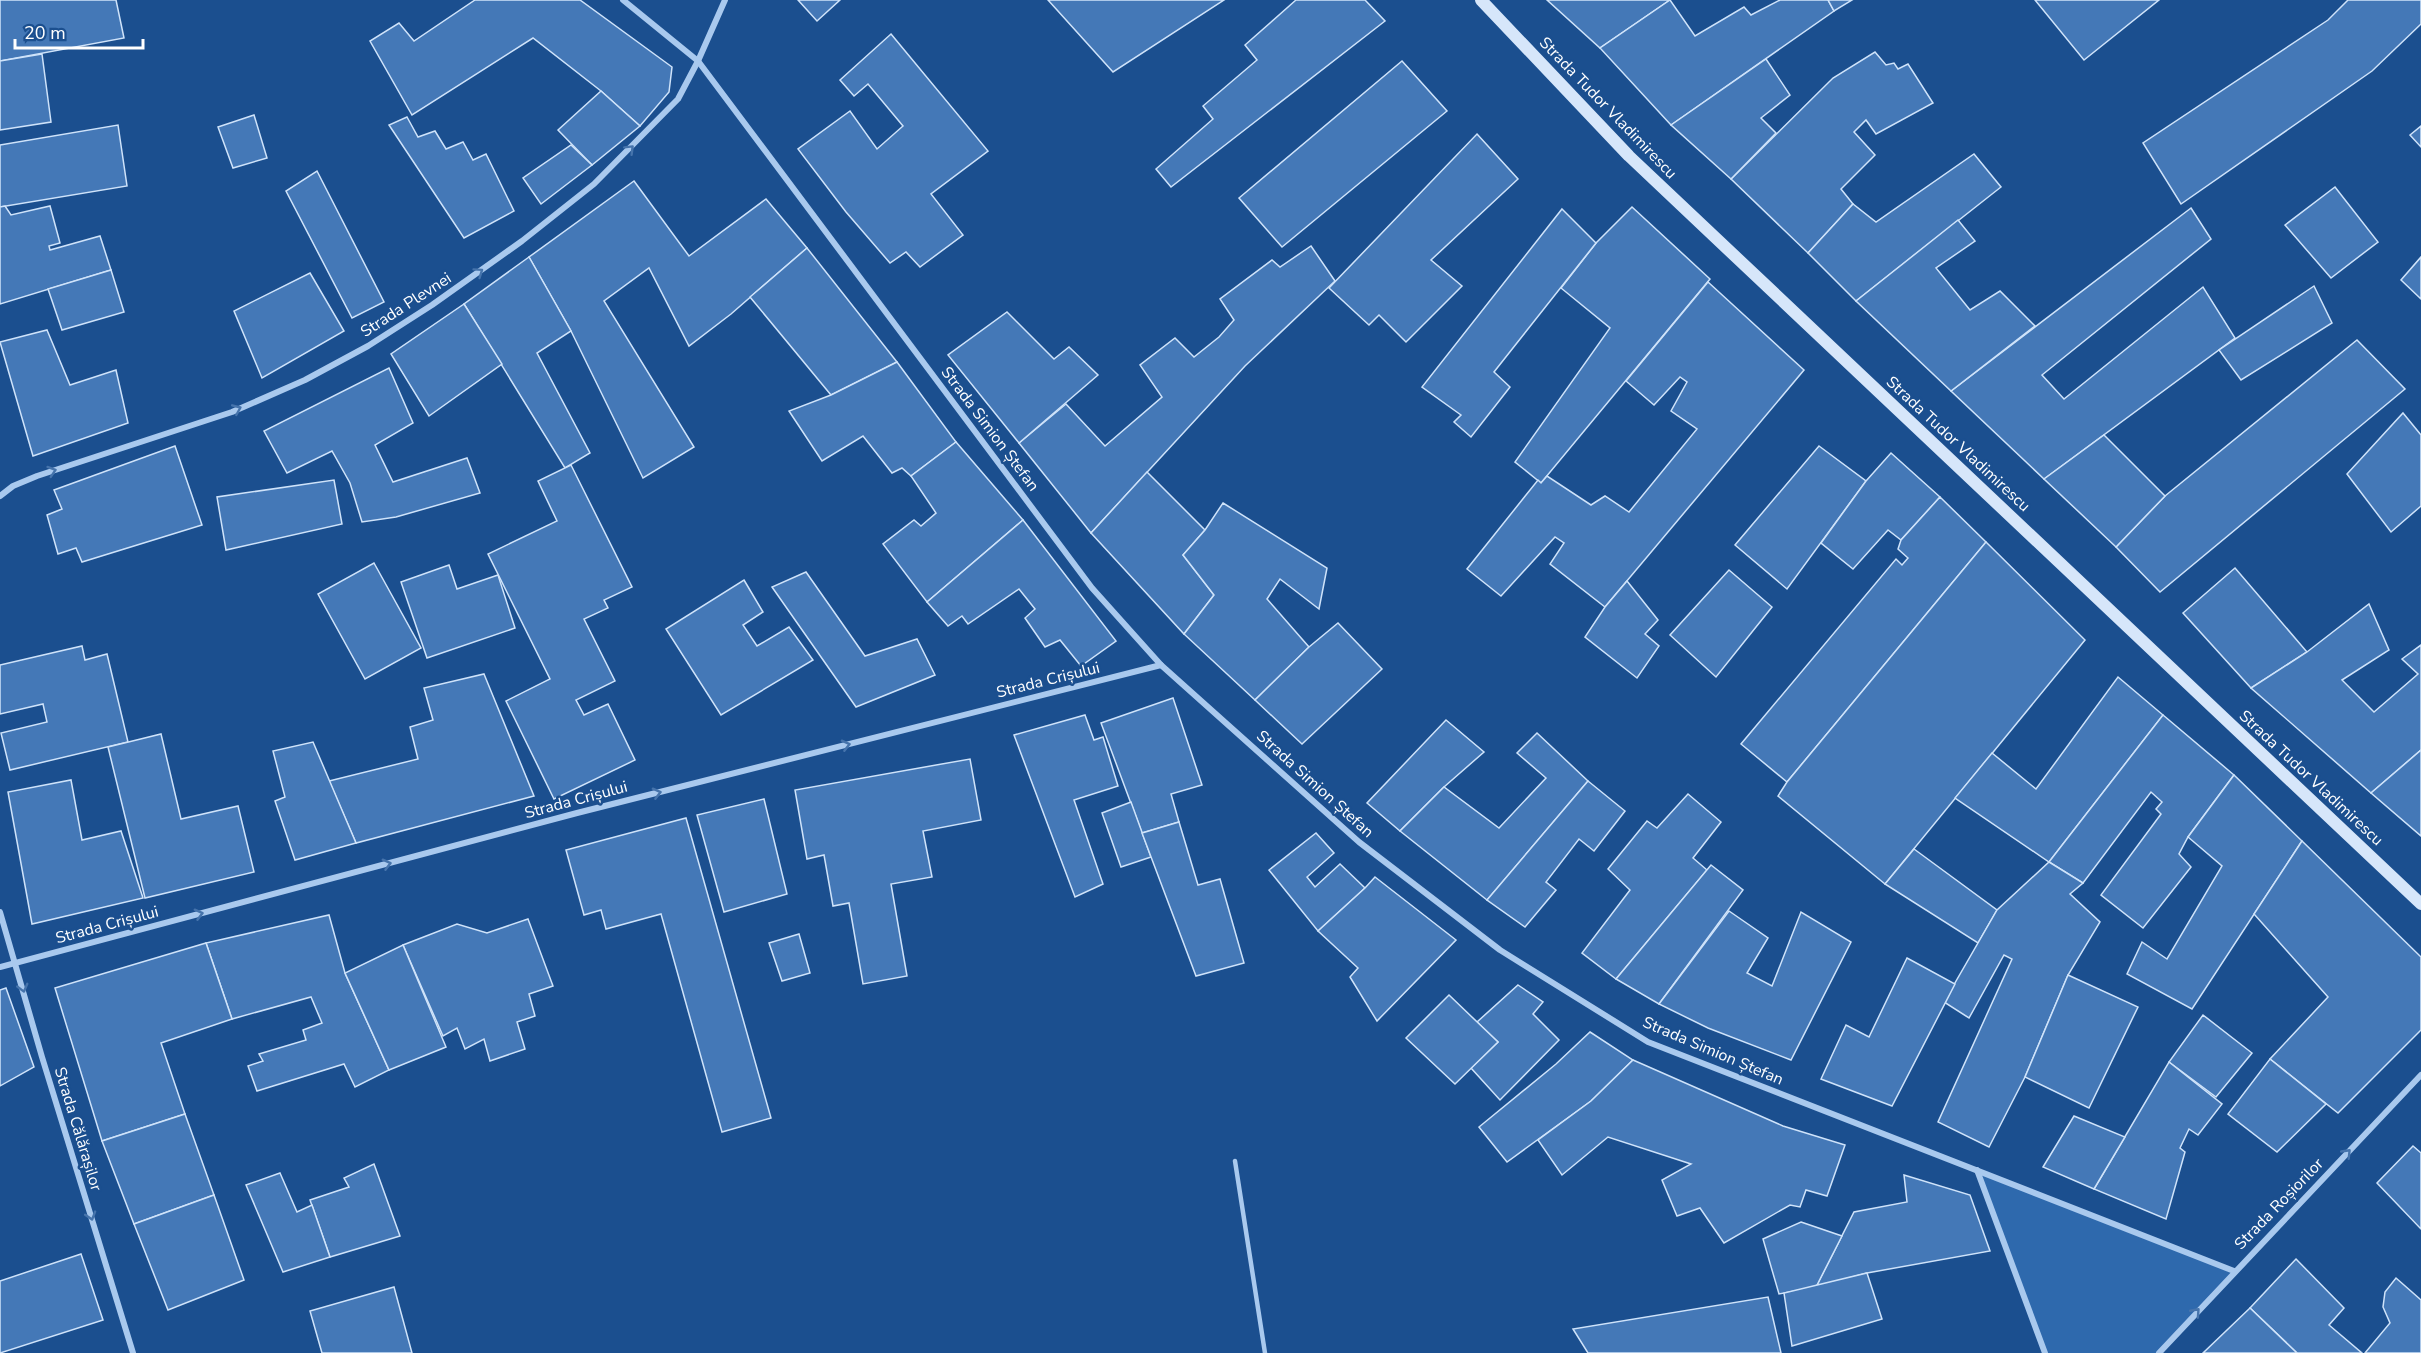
<svg xmlns="http://www.w3.org/2000/svg" width="2421" height="1353" viewBox="0 0 2421 1353" font-family="'Nunito Sans',sans-serif">
<style>
.green{fill:#2e69ad}
.building{fill:#4478b7;stroke:#cfe3fa;stroke-width:1.5}
.lines{fill:none;stroke-linecap:round;stroke-linejoin:round}
.lane{stroke:#a9c9ee;stroke-width:4.5}
.street{stroke:#a9c9ee;stroke-width:6}
.secondary{stroke:#d6e6fa;stroke-width:12}
.oneway{stroke:#4674ac}
.labels{text-anchor:middle;dominant-baseline:central;stroke-width:5;stroke-linejoin:round;paint-order:stroke}
.street-label{font-size:16px;fill:#fff;stroke:#1b4f8f}
</style>
<rect width="100%" height="100%" fill="#1b4f8f"/>
<path class="green" d="M1977 1170 2234 1271 2159 1353H2045Z"/>
<g class="building">
<path d="M0 0H116L124 38 0 61Z"/>
<path d="M475 0H580L672 67 669 92 640 126 601 91 533 38 412 115 370 41 399 23 414 41Z"/>
<path d="M798 0H840L817 21Z"/>
<path d="M1048 0H1224L1113 72Z"/>
<path d="M1296 0H1365L1385 21 1171 187 1156 169 1213 119 1203 106 1257 60 1245 45Z"/>
<path d="M1547 0H1670L1600 48Z"/>
<path d="M1670 0 1695 36 1744 7 1751 15 1780 0H1828L1834 11 1671 125 1600 48Z"/>
<path d="M1828 0H1852L1834 11Z"/>
<path d="M2035 0H2159L2084 60Z"/>
<path d="M2348 0H2421V24L2372 71 2181 204 2143 143 2328 20Z"/>
<path d="M891 34 988 151 931 194 963 235 920 267 906 252 890 263 846 212 798 149 850 111 877 149 903 126 868 84 854 96 840 80Z"/>
<path d="M1875 52 1886 65 1894 63 1898 69 1908 64 1933 103 1876 134 1866 120 1854 132 1875 155 1841 189 1853 204 1808 253 1731 179 1833 78Z"/>
<path d="M42 54 51 122 0 130V61Z"/>
<path d="M1766 59 1790 95 1761 118 1776 133 1731 179 1671 125Z"/>
<path d="M1402 61 1447 111 1282 247 1239 198Z"/>
<path d="M601 91 640 126 592 165 558 130Z"/>
<path d="M254 115 267 158 233 168 218 127Z"/>
<path d="M407 117 418 137 435 131 446 149 463 142 473 160 486 154 514 211 464 238 389 125Z"/>
<path d="M118 125 127 186 0 207V145Z"/>
<path d="M2421 126V147L2410 135Z"/>
<path d="M1477 134 1518 179 1431 260 1462 286 1406 342 1379 315 1369 325 1329 288Z"/>
<path d="M571 145 592 165 541 204 523 178Z"/>
<path d="M1974 154 2001 187 1856 301 1808 253 1853 204 1876 222Z"/>
<path d="M317 171 384 302 352 318 286 191Z"/>
<path d="M634 181 689 256 766 199 807 248 731 314 689 346 649 268 604 301 694 447 643 478 571 331 529 257Z"/>
<path d="M2335 187 2378 242 2331 278 2285 225Z"/>
<path d="M5 206 11 215 50 206 60 243 49 246 50 250 100 236 111 270 0 304V207Z"/>
<path d="M1632 207 1710 279 1541 483 1515 462 1610 328 1561 288 1596 243Z"/>
<path d="M2191 208 2211 239 2042 375 2064 399 2203 287 2235 338 2044 479 1951 391Z"/>
<path d="M1562 209 1596 243 1494 372 1510 387 1471 437 1454 422 1461 415 1422 387Z"/>
<path d="M1958 220 1975 241 1936 268 1970 310 2000 291 2035 326 1951 391 1856 301Z"/>
<path d="M1311 246 1335 281 1245 366 1091 533 1019 443 1066 404 1105 446 1162 397 1140 365 1175 338 1194 357 1219 337 1234 320 1220 299 1272 260 1280 267Z"/>
<path d="M807 248 897 362 831 395 750 297Z"/>
<path d="M529 257 571 331 537 353 590 453 565 468 464 304Z"/>
<path d="M2421 257V299L2401 280Z"/>
<path d="M111 270 124 312 62 330 48 289Z"/>
<path d="M310 273 344 331 262 378 234 311Z"/>
<path d="M1708 282 1804 370 1605 607 1550 564 1564 543 1555 537 1501 596 1467 569 1538 480 1541 483 1547 476 1591 505 1605 496 1629 512 1697 429 1671 411 1687 382 1680 377 1654 405 1626 381Z"/>
<path d="M2314 286 2332 323 2241 380 2219 350Z"/>
<path d="M464 304 502 364 429 416 391 354Z"/>
<path d="M1007 312 1054 359 1069 347 1098 375 1019 443 948 355Z"/>
<path d="M47 330 70 385 116 370 128 423 33 456 0 342Z"/>
<path d="M2357 340 2405 389 2160 592 2116 547 2165 496Z"/>
<path d="M897 362 956 442 911 476 902 468 892 473 863 436 822 461 789 411 831 395Z"/>
<path d="M389 368 413 423 375 445 393 482 467 458 480 493 396 517 362 522 350 483 332 451 287 473 264 431Z"/>
<path d="M2403 413 2421 435V506L2391 532 2347 474Z"/>
<path d="M2104 435 2165 496 2116 547 2044 479Z"/>
<path d="M956 442 1023 520 927 602 883 544 914 520 921 526 936 513 911 476Z"/>
<path d="M175 446 202 525 82 562 76 548 58 554 47 515 62 509 54 490Z"/>
<path d="M1819 446 1866 481 1787 589 1735 545Z"/>
<path d="M1891 453 1940 497 1901 540 1888 530 1853 569 1821 543 1866 481Z"/>
<path d="M571 465 632 587 604 600 608 608 584 619 615 681 576 700 584 715 608 704 635 760 554 799 506 701 550 679 488 554 557 521 538 481Z"/>
<path d="M1147 472 1205 530 1183 555 1214 595 1184 634 1091 533Z"/>
<path d="M334 480 342 524 226 550 217 497Z"/>
<path d="M1940 497 1986 542 1787 782 1741 744 1896 559 1902 565 1908 558 1898 549 1901 540Z"/>
<path d="M1223 503 1327 568 1319 609 1280 579 1267 599 1309 647 1255 700 1184 634 1214 595 1183 555 1205 530Z"/>
<path d="M1023 520 1116 641 1081 666 1060 640 1045 647 1025 618 1035 609 1019 589 968 624 962 616 948 626 927 602Z"/>
<path d="M1986 542 2085 640 1885 884 1778 796 1787 782Z"/>
<path d="M374 563 421 648 365 679 318 594Z"/>
<path d="M449 565 457 589 498 575 515 628 427 658 401 582Z"/>
<path d="M2235 568 2307 652 2251 688 2183 613Z"/>
<path d="M1729 570 1772 607 1716 677 1670 635Z"/>
<path d="M806 572 865 656 917 639 935 675 856 707 772 587Z"/>
<path d="M744 580 763 612 743 625 757 646 789 627 813 660 721 715 666 629Z"/>
<path d="M1627 581 1658 620 1645 634 1659 646 1637 678 1585 637 1605 607Z"/>
<path d="M2369 604 2389 650 2342 680 2374 712 2418 674 2402 659 2421 645V750L2371 793 2251 688 2307 652Z"/>
<path d="M1338 623 1382 669 1302 744 1255 700 1309 647Z"/>
<path d="M82 646 85 660 107 654 128 742 10 770 1 733 47 722 43 704 0 714V665Z"/>
<path d="M484 674 534 796 356 843 329 781 418 759 410 727 433 720 424 688Z"/>
<path d="M2118 677 2163 715 2049 862 1955 798 1992 753 2036 789Z"/>
<path d="M1173 698 1202 785 1171 794 1179 822 1142 833 1101 723Z"/>
<path d="M1085 715 1094 740 1103 737 1118 786 1074 800 1103 884 1075 897 1014 735Z"/>
<path d="M2163 715 2234 775 2188 837 2179 854 2191 867 2143 928 2101 895 2161 814 2156 809 2162 802 2151 792 2083 883 2049 862Z"/>
<path d="M1446 720 1484 752 1444 787 1400 831 1367 803Z"/>
<path d="M1537 733 1588 781 1487 900 1400 831 1444 787 1499 828 1546 778 1517 753Z"/>
<path d="M161 734 181 819 238 806 254 872 145 898 108 747Z"/>
<path d="M313 742 356 843 295 860 275 801 285 797 273 751Z"/>
<path d="M2421 750V836L2371 793Z"/>
<path d="M970 759 981 820 923 831 932 877 891 884 907 976 863 984 849 903 833 906 824 855 807 859 795 790Z"/>
<path d="M2234 775 2302 841 2192 1009 2127 974 2142 942 2167 959 2222 866 2188 837Z"/>
<path d="M71 780 82 840 121 831 143 898 32 924 8 792Z"/>
<path d="M1588 781 1625 811 1594 851 1579 839 1546 882 1556 890 1525 927 1487 900Z"/>
<path d="M1688 794 1721 822 1693 858 1707 870 1616 979 1582 953 1630 890 1608 869 1647 821 1657 828Z"/>
<path d="M764 799 787 894 724 912 697 815Z"/>
<path d="M1131 802 1151 857 1121 867 1102 813Z"/>
<path d="M686 818 771 1118 722 1132 661 914 606 929 601 910 584 915 566 850Z"/>
<path d="M1179 822 1198 885 1220 879 1244 963 1196 976 1142 833Z"/>
<path d="M1316 833 1334 853 1307 877 1315 887 1340 864 1365 888 1318 931 1269 870Z"/>
<path d="M2302 841 2421 957V1030L2338 1113 2270 1059 2328 997 2254 914Z"/>
<path d="M1914 849 1997 910 1978 943 1885 884Z"/>
<path d="M2049 862 2083 883 2070 894 2100 922 2068 975 2025 1077 1989 1147 1938 1122 2012 959 2004 955 1969 1018 1944 1002 1997 910Z"/>
<path d="M1711 865 1743 890 1659 1004 1616 979Z"/>
<path d="M1375 877 1456 940 1377 1021 1350 977 1358 968 1318 931 1365 888Z"/>
<path d="M1729 911 1768 938 1747 973 1772 986 1801 912 1851 942 1791 1060 1708 1028 1659 1004Z"/>
<path d="M329 915 345 973 389 1070 355 1087 344 1064 257 1091 248 1066 263 1061 259 1054 306 1040 303 1030 322 1023 311 997 232 1019 206 943Z"/>
<path d="M528 919 553 986 529 994 535 1016 517 1022 525 1049 490 1061 484 1039 465 1049 457 1028 443 1036 403 945 457 924 487 933Z"/>
<path d="M799 934 810 973 782 981 769 943Z"/>
<path d="M206 943 232 1019 161 1043 185 1114 102 1141 55 988Z"/>
<path d="M403 945 446 1047 389 1070 345 973Z"/>
<path d="M1907 958 1955 984 1892 1106 1821 1079 1846 1025 1869 1037Z"/>
<path d="M2068 975 2138 1007 2089 1108 2025 1077Z"/>
<path d="M1518 985 1543 1002 1533 1014 1559 1040 1500 1100 1471 1068 1498 1042 1477 1022Z"/>
<path d="M6 988 34 1067 0 1086V990Z"/>
<path d="M1449 995 1498 1042 1455 1084 1406 1038Z"/>
<path d="M2203 1015 2252 1053 2216 1097 2169 1062Z"/>
<path d="M1590 1032 1633 1060 1591 1101 1507 1162 1479 1127 1556 1064Z"/>
<path d="M2270 1059 2326 1104 2277 1152 2228 1114Z"/>
<path d="M1633 1060 1783 1126 1845 1145 1827 1196 1806 1190 1800 1207 1790 1205 1724 1243 1700 1208 1677 1216 1662 1180 1691 1164 1608 1137 1562 1175 1538 1140 1591 1101Z"/>
<path d="M2169 1062 2222 1104 2198 1135 2189 1129 2180 1148 2185 1152 2166 1219 2094 1189Z"/>
<path d="M185 1114 214 1195 134 1224 102 1141Z"/>
<path d="M2074 1116 2125 1137 2094 1189 2043 1167Z"/>
<path d="M2413 1146 2421 1153V1229L2377 1183Z"/>
<path d="M374 1164 400 1236 330 1257 310 1200 349 1187 344 1178Z"/>
<path d="M280 1173 297 1212 312 1205 330 1257 283 1272 246 1185Z"/>
<path d="M1904 1175 1970 1195 1990 1251 1867 1273 1816 1287 1854 1212 1907 1202Z"/>
<path d="M214 1195 244 1280 168 1310 134 1224Z"/>
<path d="M1801 1222 1842 1236 1816 1287 1779 1294 1763 1239Z"/>
<path d="M81 1254 103 1320 0 1353V1281Z"/>
<path d="M2296 1259 2344 1308 2329 1325 2362 1353H2297L2250 1308Z"/>
<path d="M1867 1273 1882 1319 1792 1346 1784 1293Z"/>
<path d="M2396 1278 2421 1300V1353H2365L2390 1323 2383 1307 2385 1292Z"/>
<path d="M394 1287 412 1353H322L310 1311Z"/>
<path d="M1768 1297 1781 1353H1588L1573 1329Z"/>
<path d="M2250 1308 2297 1353H2203Z"/>
</g>
<g class="lines">
<path class="lane" d="M1235 1161 1265 1353"/>
<g class="street">
<path d="M623 0 698 61 1092 588 1161 665 1359 842 1500 950 1648 1042 2234 1271"/>
<path d="M0 496 13 486 37 476 232 412 305 380 368 346 432 305 522 241 594 184 678 99 698 61 725 0"/>
<path d="M0 912 42 1057 133 1353"/>
<path d="M0 967 577 813 1161 665"/>
<path d="M1977 1170 2045 1353"/>
<path d="M2159 1353 2421 1075"/>
</g>
<path class="secondary" d="M1481 0 1629 156 2421 904"/>
</g>
<defs><path id="oneway-chevron" d="M-2-3.5L2.5 0L-2 3.5" fill="none" stroke-width="1.6" stroke-linecap="round" stroke-linejoin="round" transform="scale(1.5)"/></defs>
<g class="oneway">
<use href="#oneway-chevron" transform="translate(630 149) rotate(-45)"/>
<use href="#oneway-chevron" transform="translate(479 272) rotate(-35)"/>
<use href="#oneway-chevron" transform="translate(237 409) rotate(-23)"/>
<use href="#oneway-chevron" transform="translate(52 471) rotate(-18)"/>
<use href="#oneway-chevron" transform="translate(846 745) rotate(-14)"/>
<use href="#oneway-chevron" transform="translate(657 793) rotate(-14)"/>
<use href="#oneway-chevron" transform="translate(387 864) rotate(-15)"/>
<use href="#oneway-chevron" transform="translate(199 914) rotate(-15)"/>
<use href="#oneway-chevron" transform="translate(23 988) rotate(75)"/>
<use href="#oneway-chevron" transform="translate(2347 1153) rotate(-46)"/>
<use href="#oneway-chevron" transform="translate(91 1216) rotate(73)"/>
<use href="#oneway-chevron" transform="translate(2196 1312) rotate(-48)"/>
</g>
<g class="labels">
<g class="street-label">
<text transform="translate(1608 108) rotate(46)">Strada Tudor Vladimirescu</text>
<text transform="translate(406 305) rotate(-33)">Strada Plevnei</text>
<text transform="translate(990 429) rotate(53)">Strada Simion Ștefan</text>
<text transform="translate(1958 444) rotate(43)">Strada Tudor Vladimirescu</text>
<text transform="translate(1048 680) rotate(-14)">Strada Crișului</text>
<text transform="translate(2311 778) rotate(43)">Strada Tudor Vladimirescu</text>
<text transform="translate(1315 784) rotate(42)">Strada Simion Ștefan</text>
<text transform="translate(576 800) rotate(-15)">Strada Crișului</text>
<text transform="translate(107 925) rotate(-15)">Strada Crișului</text>
<text transform="translate(1713 1051) rotate(23)">Strada Simion Ștefan</text>
<text transform="translate(78 1129) rotate(73)">Strada Călărașilor</text>
<text transform="translate(2279 1204) rotate(-46)">Strada Roșiorilor</text>
</g>
</g>
<path d="M15 39v9h128v-9" fill="none" stroke="#ffffff" stroke-width="3"/>
<text x="24" y="39" font-size="18" fill="#ffffff" stroke="#1b4f8f" stroke-width="4.5" paint-order="stroke">20 m</text>
</svg>
